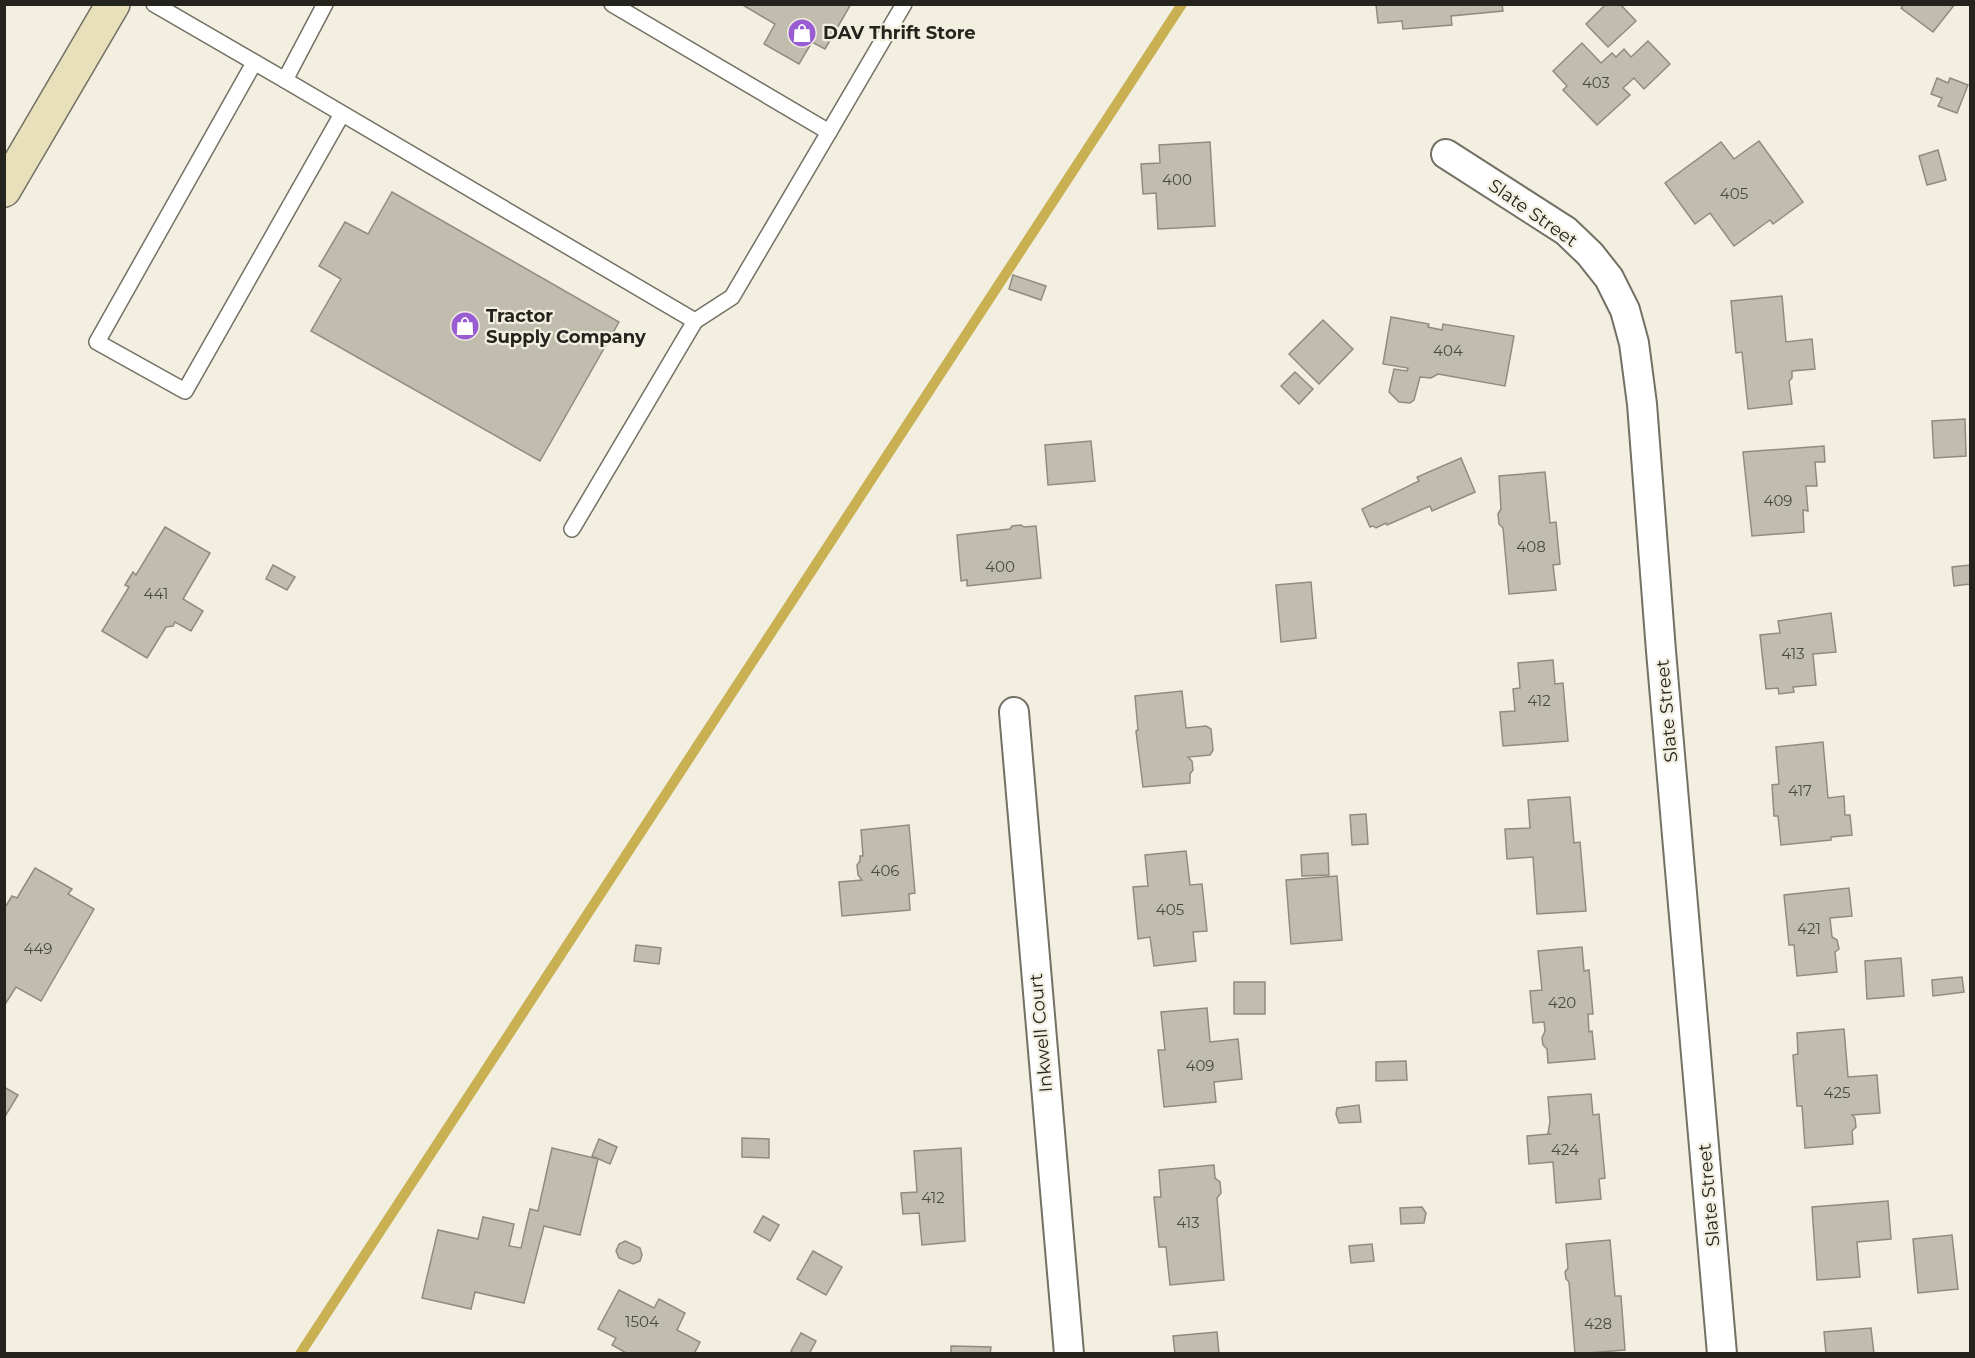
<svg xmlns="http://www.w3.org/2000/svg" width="1975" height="1358" viewBox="0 0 1975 1358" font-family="Montserrat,sans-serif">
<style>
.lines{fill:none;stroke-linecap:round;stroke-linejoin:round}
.stream{stroke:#c8b053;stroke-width:10}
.building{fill:#c0bdaf;stroke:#8f8c7f;stroke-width:1.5}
.service-casing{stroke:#737064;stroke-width:18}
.minor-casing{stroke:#737064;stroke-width:32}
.secondary-casing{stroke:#737064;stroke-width:36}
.service{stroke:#fff;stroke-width:15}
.minor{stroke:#fff;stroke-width:28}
.secondary{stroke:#e8e0bb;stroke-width:33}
.labels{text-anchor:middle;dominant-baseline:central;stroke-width:4.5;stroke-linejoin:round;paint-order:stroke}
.number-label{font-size:15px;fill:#4b4a42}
.poi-label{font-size:18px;font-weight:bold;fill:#24231d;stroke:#f2eee0;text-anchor:start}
.street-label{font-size:18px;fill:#24231d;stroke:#f2eee0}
</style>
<rect width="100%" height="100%" fill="#f2eee0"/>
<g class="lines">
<path class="stream" d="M300 1354 1182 4"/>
</g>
<g class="building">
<path d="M741 4H851L825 49 812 42 799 64 764 44 775 24Z"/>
<path d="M1376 4H1502L1503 11 1451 16 1452 25 1403 29 1402 21 1378 23Z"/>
<path d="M1606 4H1620L1636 21 1608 47 1586 24Z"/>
<path d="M1904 4H1955L1933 32 1901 8Z"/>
<path d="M1648 41 1670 64 1644 89 1634 78 1623 88 1630 95 1597 125 1563 90 1567 86 1553 71 1582 43 1601 63 1612 53 1616 57 1624 49 1631 57Z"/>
<path d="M1937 78 1948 83 1950 78 1968 85 1957 113 1938 106 1942 98 1931 94Z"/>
<path d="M1759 141 1803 202 1773 224 1770 220 1734 246 1710 213 1695 224 1665 183 1721 142 1734 159Z"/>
<path d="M1210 142 1215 226 1158 229 1156 193 1143 194 1141 164 1160 163 1159 145Z"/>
<path d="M1938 150 1946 180 1927 185 1919 156Z"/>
<path d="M392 192 619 322 540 461 311 331 341 279 319 266 345 222 368 234Z"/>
<path d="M1013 275 1046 286 1041 300 1009 289Z"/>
<path d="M1782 296 1786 342 1812 339 1815 369 1792 371V378L1789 381 1792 404 1748 409 1742 352 1736 353 1731 301Z"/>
<path d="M1391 317 1429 324 1428 327 1442 330 1443 324 1514 336 1505 386 1438 374 1431 378 1420 377 1414 400 1410 403 1399 402 1389 392 1394 369 1407 371 1408 368 1383 364Z"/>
<path d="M1323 320 1353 349 1319 384 1289 354Z"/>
<path d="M1295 372 1313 389 1299 404 1281 386Z"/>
<path d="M1965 419 1966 456 1934 458 1932 421Z"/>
<path d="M1091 441 1095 481 1048 485 1045 445Z"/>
<path d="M1824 446 1825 462H1815L1817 486H1806L1808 511 1803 510 1804 532 1752 536 1743 452Z"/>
<path d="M1461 458 1475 492 1432 511 1430 506 1387 525 1386 523 1376 528 1373 526 1370 527 1362 509 1419 481 1417 477Z"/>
<path d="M1545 472 1550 523 1556 522 1560 564 1553 565 1556 590 1509 594 1503 528 1499 524 1498 514 1501 509 1499 476Z"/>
<path d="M1021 525 1024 527 1036 526 1041 578 967 586V580L961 581 957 535 1010 529 1012 526Z"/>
<path d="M165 527 210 553 183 599 203 611 191 631 175 622 173 626 166 627 147 658 102 631 129 587 125 585 133 572 136 575Z"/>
<path d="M273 565 295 577 287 590 266 579Z"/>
<path d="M1970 565V584L1954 586 1952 567Z"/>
<path d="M1311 582 1316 638 1281 642 1276 585Z"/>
<path d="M1831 613 1836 652 1813 654 1816 685 1793 687 1794 692 1779 694 1778 688 1766 689 1760 635 1780 633 1778 621Z"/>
<path d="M1553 660 1555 684 1563 683 1568 741 1503 746 1500 712 1515 711 1513 689 1520 688 1518 663Z"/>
<path d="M1182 691 1186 728 1206 726 1211 729 1213 750 1210 755 1188 757 1192 761 1193 770 1190 774V783L1143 787 1136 731 1138 730 1135 696Z"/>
<path d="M1823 742 1828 798 1844 796 1845 815H1850L1852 835 1831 837V840L1781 845 1778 816H1774L1772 785 1779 784 1776 747Z"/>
<path d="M1570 797 1574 843 1580 842 1586 911 1537 914 1533 857 1507 859 1505 829 1530 828 1528 800Z"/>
<path d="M1366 814 1368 844 1352 845 1350 815Z"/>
<path d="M909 825 915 893 909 894 910 910 842 916 839 882 862 880 858 875 857 865 860 861V856H863L861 830Z"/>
<path d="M1186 851 1190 885 1202 884 1207 931 1193 932 1196 961 1154 966 1150 937 1138 939 1133 887 1148 886 1145 855Z"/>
<path d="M1328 853 1329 875 1302 876 1301 855Z"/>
<path d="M35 868 72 889 68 894 94 909 41 1001 16 987 4 1006V909L12 896 17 898Z"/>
<path d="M1337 876 1342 940 1291 944 1286 880Z"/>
<path d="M1849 888 1852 916 1830 918 1832 937 1837 940 1839 949 1835 952 1837 972 1797 976 1794 945H1789L1784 895Z"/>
<path d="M636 945 661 948 659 964 634 961Z"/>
<path d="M1582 947 1584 971 1589 970 1593 1014H1588L1589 1032 1592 1031 1595 1059 1548 1063 1547 1049 1543 1045 1542 1038 1545 1031 1544 1022 1533 1023 1530 991 1542 990 1538 951Z"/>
<path d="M1901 958 1904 996 1867 999 1865 961Z"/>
<path d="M1962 977 1964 992 1933 996 1932 980Z"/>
<rect x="1234" y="982" width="31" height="32"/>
<path d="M1207 1008 1210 1042 1238 1039 1242 1079 1214 1082 1216 1102 1164 1107 1158 1050H1165L1161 1012Z"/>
<path d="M1844 1029 1848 1077 1877 1075 1880 1113 1852 1115 1855 1118 1856 1127 1852 1131 1853 1144 1805 1148 1802 1106H1797L1793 1055 1798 1054 1797 1033Z"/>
<path d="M1406 1061 1407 1080 1376 1081V1062Z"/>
<path d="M4 1087 18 1095 4 1118Z"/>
<path d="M1591 1094 1593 1115 1599 1114 1605 1178 1599 1179 1601 1199 1556 1203 1553 1162 1529 1164 1527 1136 1550 1134 1548 1133 1550 1122 1548 1097Z"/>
<path d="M1359 1105 1361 1122 1339 1123 1336 1114 1337 1108Z"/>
<path d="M742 1138 769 1139V1158L742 1157Z"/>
<path d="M599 1139 617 1147 610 1164 592 1156Z"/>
<path d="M552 1148 598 1159 580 1235 544 1226 524 1303 475 1292 471 1309 422 1298 438 1230 478 1239 483 1217 514 1224 509 1246 521 1248 530 1209 538 1211Z"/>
<path d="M961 1148 965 1241 922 1245 919 1213 903 1214 901 1193 917 1192 914 1151Z"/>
<path d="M1214 1165 1215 1178 1220 1182 1221 1193 1217 1198 1224 1280 1170 1285 1166 1247H1159L1154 1197H1161L1159 1170Z"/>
<path d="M1888 1201 1891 1239 1857 1242 1860 1277 1817 1280 1812 1207Z"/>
<path d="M1422 1207 1426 1213 1424 1223 1401 1224 1400 1208Z"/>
<path d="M763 1216 779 1225 770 1241 754 1232Z"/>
<path d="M1952 1235 1958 1289 1918 1293 1913 1239Z"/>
<path d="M1610 1240 1615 1296H1621L1625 1350 1575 1354 1569 1282 1566 1279 1565 1272 1568 1268 1566 1244Z"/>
<path d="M625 1241 640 1248 642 1255 640 1261 633 1264 619 1258 616 1251 619 1244Z"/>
<path d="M1372 1244 1374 1261 1351 1263 1349 1246Z"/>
<path d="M813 1251 842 1267 826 1295 797 1279Z"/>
<path d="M619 1290 654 1308 659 1299 685 1313 677 1330 700 1342 694 1354H628L612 1345 616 1338 598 1329Z"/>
<path d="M1871 1328 1874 1354H1826L1824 1332Z"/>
<path d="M1217 1332 1219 1354H1175L1173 1336Z"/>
<path d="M801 1333 816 1341 809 1354H795L791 1351Z"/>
<path d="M951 1346 991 1347 990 1354H951Z"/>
</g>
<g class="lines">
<g class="service-casing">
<g id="service">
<path d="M154 4 285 80 325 4"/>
<path d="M254 63 97 342 185 391 342 114"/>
<path d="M285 80 695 321 732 297 829 132 612 4"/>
<path d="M829 132 904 4"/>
<path d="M572 529 695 321"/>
</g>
</g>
<g class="minor-casing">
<g id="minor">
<path d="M1446 154 1566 231 1590 254 1609 278 1625 310 1634 343 1642 404 1661 651 1722 1354"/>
<path d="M1014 712 1069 1354"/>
</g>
</g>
<g class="secondary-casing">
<path id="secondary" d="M4 190 113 4"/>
</g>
<use href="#service" class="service"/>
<use href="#minor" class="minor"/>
<use href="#secondary" class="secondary"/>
</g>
<defs>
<g id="shop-disc" transform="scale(1.5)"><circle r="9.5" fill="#995cd3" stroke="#f2eee0"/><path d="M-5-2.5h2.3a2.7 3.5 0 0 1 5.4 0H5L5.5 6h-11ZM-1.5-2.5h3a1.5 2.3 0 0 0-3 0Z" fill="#fff"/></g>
</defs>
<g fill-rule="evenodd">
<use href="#shop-disc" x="802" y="33"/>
<use href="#shop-disc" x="465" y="326"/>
</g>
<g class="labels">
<g class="number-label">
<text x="1596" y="82">403</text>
<text x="1177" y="179">400</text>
<text x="1734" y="193">405</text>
<text x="1448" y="350">404</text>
<text x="1778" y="500">409</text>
<text x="1531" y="546">408</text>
<text x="1000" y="566">400</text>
<text x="156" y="593">441</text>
<text x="1793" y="653">413</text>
<text x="1539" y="700">412</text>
<text x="1800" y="790">417</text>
<text x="885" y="870">406</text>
<text x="1170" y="909">405</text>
<text x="1809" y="928">421</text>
<text x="38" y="948">449</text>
<text x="1562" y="1002">420</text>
<text x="1200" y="1065">409</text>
<text x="1837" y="1092">425</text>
<text x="1565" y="1149">424</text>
<text x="933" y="1197">412</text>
<text x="1188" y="1222">413</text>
<text x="642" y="1321">1504</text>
<text x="1598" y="1323">428</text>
</g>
<g class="poi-label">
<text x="823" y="33">DAV Thrift Store</text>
<text x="486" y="316">Tractor<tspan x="486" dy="21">Supply Company</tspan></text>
</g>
<g class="street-label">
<text transform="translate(1533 213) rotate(35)">Slate Street</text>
<text transform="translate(1667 711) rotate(-95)">Slate Street</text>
<text transform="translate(1041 1033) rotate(-95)">Inkwell Court</text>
<text transform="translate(1709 1195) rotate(-95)">Slate Street</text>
</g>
</g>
<rect width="1975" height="1358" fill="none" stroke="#24231d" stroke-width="12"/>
</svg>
